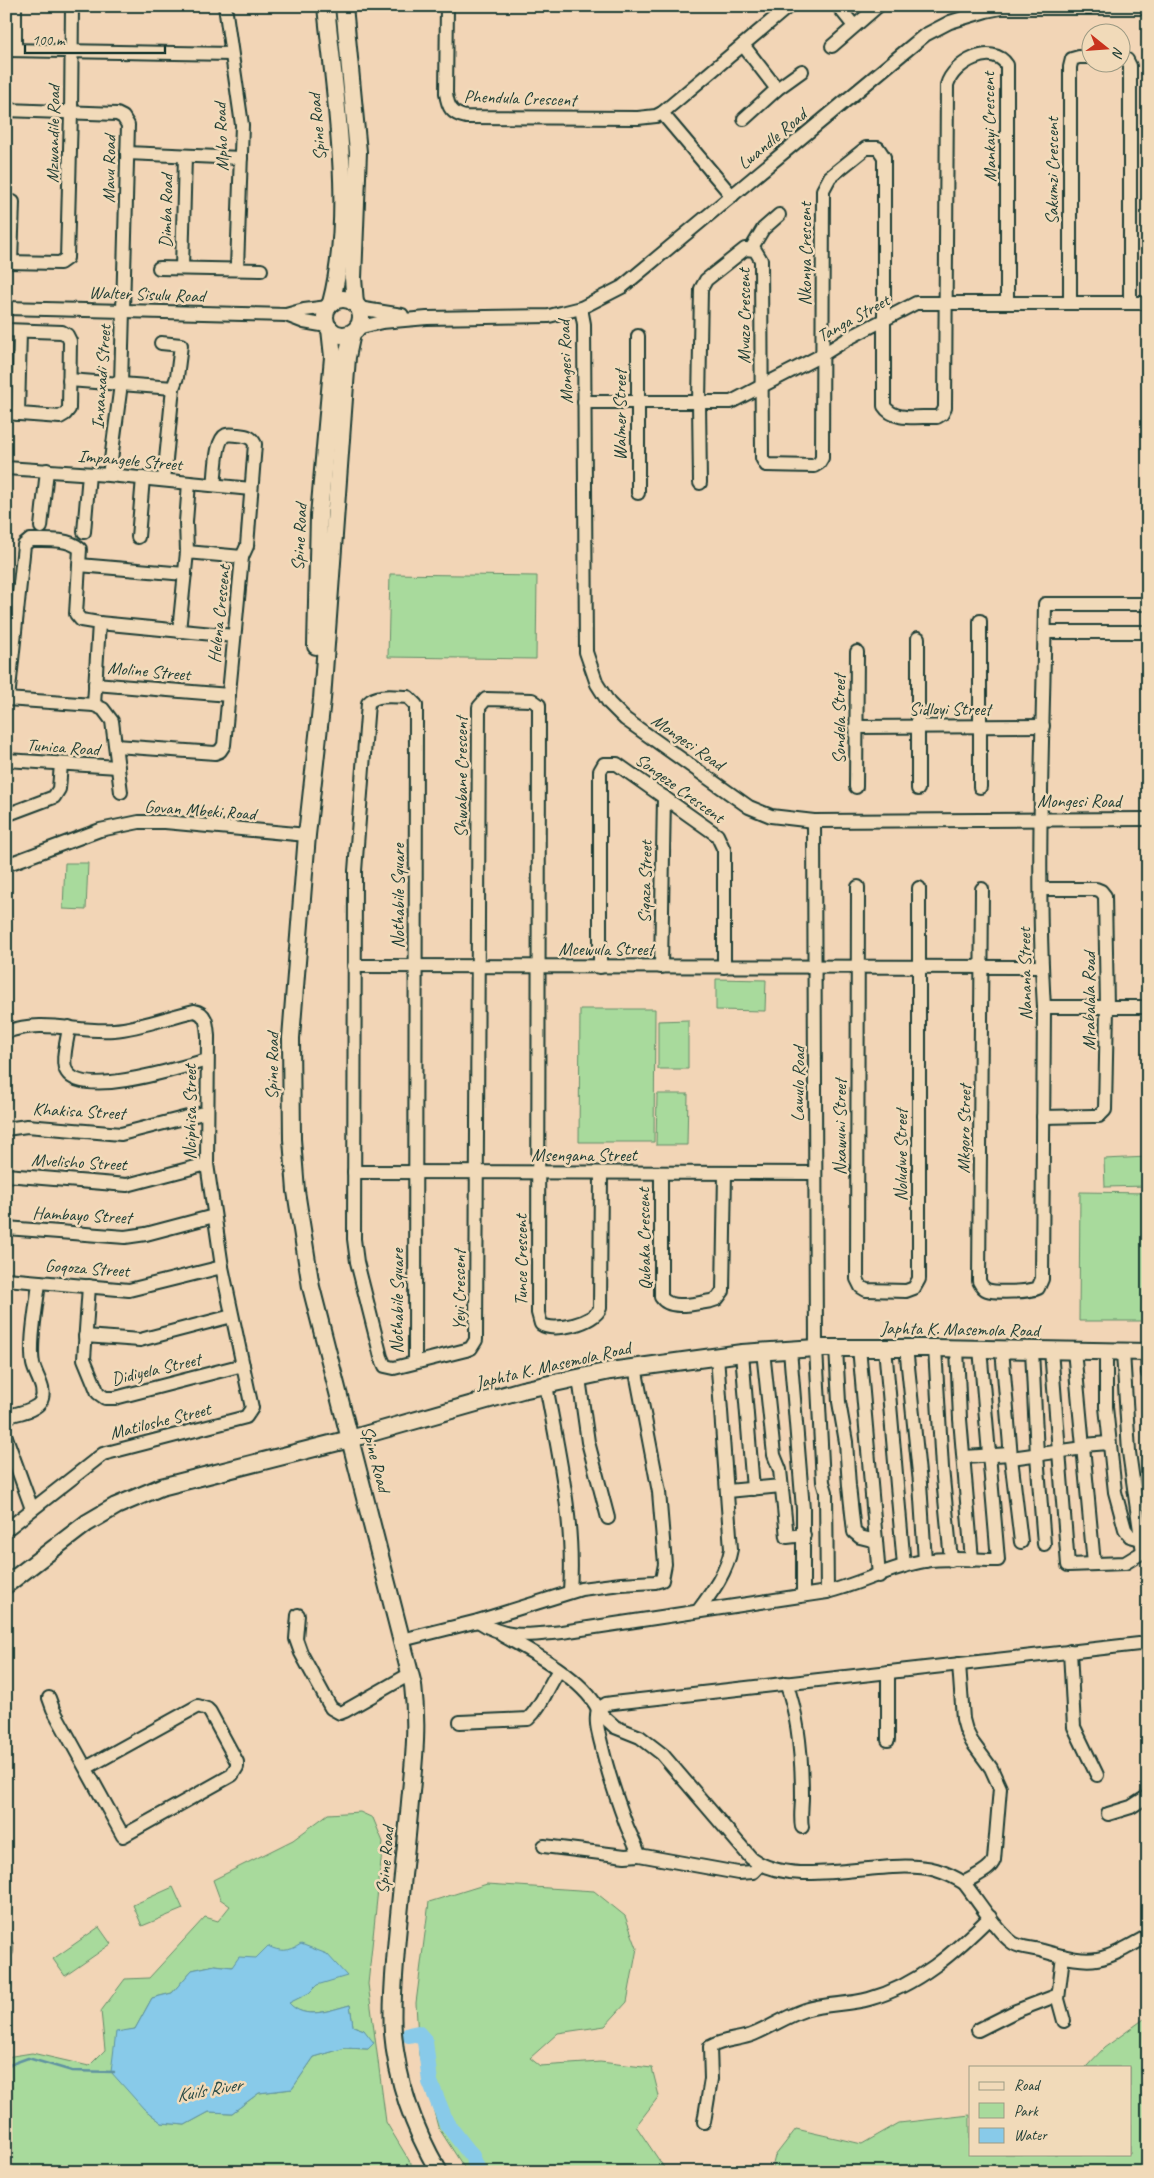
<svg xmlns="http://www.w3.org/2000/svg" width="1154" height="2178" viewBox="0 0 1154 2178" font-family="Caveat,sans-serif">
<style>
.green{fill:#a8da9c;stroke:#648c68;fill-rule:evenodd}
.water{fill:#88cae9;stroke:#5e92a1}
.lines{fill:none;stroke-linecap:round;stroke-linejoin:round}
.stream{stroke:#5e92a1;stroke-width:2.5}
.river{stroke:#88cae9;stroke-width:16}
.minor-casing{stroke:#1f3d34;stroke-width:16}
.major-casing{stroke:#1f3d34;stroke-width:20}
.minor{stroke:#f1dab9;stroke-width:12}
.major{stroke:#f1dab9;stroke-width:16}
.labels{text-anchor:middle;dominant-baseline:central;stroke-width:5;stroke-linejoin:round;paint-order:stroke}
.street-label{font-size:18px;fill:#1f3d34;stroke:#f1dab9}
.water-label{font-size:19px;font-style:italic;fill:#2a4b46;stroke:#f1dab9}
</style>
<rect width="100%" height="100%" fill="#f2d5b6"/>
<filter id="ink" filterUnits="userSpaceOnUse"><feTurbulence type="fractalNoise" baseFrequency=".02" numOctaves="2"/><feDisplacementMap in="SourceGraphic" scale="10" xChannelSelector="R" yChannelSelector="G"/><feConvolveMatrix kernelMatrix="1 2 1 2 8 2 1 2 1" color-interpolation-filters="sRGB"/></filter>
<g filter="url(#ink)">
<g class="green">
<path d="M390 574 537 576 536 659 388 657Z"/>
<path d="M65 863H88L86 910 63 909Z"/>
<path d="M716 979 766 980 765 1011 716 1010Z"/>
<path d="M580 1009H655L654 1142H579Z"/>
<path d="M688 1020V1069H658V1021Z"/>
<path d="M657 1094H688L687 1145H656Z"/>
<path d="M1148 1157V1186L1105 1187 1104 1159Z"/>
<path d="M1080 1192 1148 1193V1321H1079Z"/>
<path d="M360 1812 373 1818 383 1842 368 1984 386 2122 416 2172H6V2057L32 2053 89 2066 105 2050 101 2011 125 1979 149 1978 205 1917 218 1921 230 1906 220 1899 213 1880 293 1840 328 1814ZM276 1951H291L317 1985 309 1993 288 2003C305 2021 330 2010 350 2005L353 2026 364 2030 368 2049 345 2048 314 2057 292 2089 259 2093 232 2113 209 2112 185 2125 162 2123 144 2109 116 2033 135 2029 152 1998 172 1993 192 1970 215 1965 232 1967Z"/>
<path d="M487 1884 594 1891 625 1916 637 1948 627 2002 605 2026 558 2033 530 2058 540 2066 600 2062 652 2068 659 2096 636 2126 667 2172H467L438 2127 419 2055 416 2003 429 1902Z"/>
<path d="M173 1887 183 1909 142 1926 133 1905Z"/>
<path d="M99 1927 111 1944 65 1976 53 1959Z"/>
<path d="M1144 2019 1148 2020V2172H771L775 2156 796 2129 862 2144 899 2123 970 2115V2154H1130V2067H1086L1104 2048Z"/>
</g>
<path class="water" d="M301 1944 327 1954 347 1976 317 1985 309 1993 289 2003C305 2021 330 2010 350 2005L353 2026 364 2030 374 2043 368 2049 345 2048 314 2057 292 2089 259 2093 232 2113 209 2112 185 2125 162 2123 144 2109 111 2072 116 2032 135 2029 152 1998 172 1993 192 1970 215 1965 232 1967 239 1957 256 1958 268 1946C280 1952 289 1952 301 1944Z"/>
<g class="lines">
<path class="stream" d="M6 2066 28 2058 72 2071 114 2072"/>
<path class="river" d="M409 2035 418 2033 425 2041 430 2082 447 2124 472 2156 479 2172"/>
<g class="minor-casing">
<g id="minor">
<path d="M225 6 242 125 237 268"/>
<path d="M447 6 446 93C448 108 452 114 466 117L638 118 656 116 662 113 789 6"/>
<path d="M838 6 854 26"/>
<path d="M743 45 777 89"/>
<path d="M832 46 878 6"/>
<path d="M6 50 231 54"/>
<path d="M15 50V6"/>
<path d="M1122 57 1127 60 1130 66V302"/>
<path d="M6 110 117 114 123 117 128 125 121 384 109 475"/>
<path d="M662 113 732 196"/>
<path d="M744 119 777 89 802 71"/>
<path d="M127 153 241 158"/>
<path d="M751 249 763 229 779 215"/>
<path d="M6 262 60 263 67 258 71 113 72 6"/>
<path d="M11 262 13 202"/>
<path d="M159 268 261 270"/>
<path d="M182 268 185 156"/>
<path d="M1070 302V67L1072 59 1079 57H1092"/>
<path d="M6 308 286 315 304 310 328 307"/>
<path d="M358 308 402 315"/>
<path d="M581 308 584 324 586 652 597 684 609 703 625 719 749 807 771 816 814 821 1148 819"/>
<path d="M286 315 304 322 327 326"/>
<path d="M357 328 382 322 427 318 549 316 581 308 622 287 902 54 925 35 950 22 986 11 1001 8H1148"/>
<path d="M6 330 62 332 67 335 70 341 69 409 65 414 60 417 6 413"/>
<path d="M161 343 181 345 177 377 173 388 164 480"/>
<path d="M69 380 173 388"/>
<path d="M584 402H731L822 355 849 338 916 303H1148"/>
<path d="M18 414 20 331"/>
<path d="M6 468 109 475 251 489"/>
<path d="M700 483 699 402 701 289 706 280 745 249 755 250 761 260 762 458 766 465 814 466 819 463 822 458 823 190 830 177 866 148H878L884 157V406C894 422 919 416 937 417L942 414 945 408 947 85C953 63 992 42 1007 65V302"/>
<path d="M214 485C216 474 215 440 226 435 230 434 234 435 238 435 246 436 251 436 255 444L247 546 242 557"/>
<path d="M638 493V336"/>
<path d="M41 527 47 470"/>
<path d="M84 532 89 474"/>
<path d="M138 537 143 478"/>
<path d="M187 552 186 522 189 483"/>
<path d="M79 565 185 574"/>
<path d="M980 621V787"/>
<path d="M99 623 234 636"/>
<path d="M1045 632H1148"/>
<path d="M95 684 229 695"/>
<path d="M6 699 94 705 103 709 112 721 121 792"/>
<path d="M8 699 24 545 30 540C45 540 69 538 80 549L76 614 81 620 99 623 94 705"/>
<path d="M856 727 1043 726"/>
<path d="M116 746 215 753 220 751 224 745 242 557 187 552 179 631"/>
<path d="M6 760 118 767"/>
<path d="M856 787 857 652"/>
<path d="M918 789V638"/>
<path d="M6 815 54 797 59 789 61 764"/>
<path d="M814 821 816 1348 823 1482 826 1492 827 1592"/>
<path d="M6 865 100 830 139 822H165L307 835"/>
<path d="M858 887 857 1279 861 1287 866 1290 906 1291 914 1288 919 1279V888"/>
<path d="M982 889 979 1281C981 1285 982 1288 987 1290 995 1293 1030 1292 1038 1288L1042 1279 1044 1007C1036 873 1043 737 1045 604H1148"/>
<path d="M1042 889H1096L1101 891 1105 896 1107 1007 1105 1110 1099 1116H1093L1043 1117"/>
<path d="M354 966 1042 967"/>
<path d="M600 967V771L604 764H617L717 835 724 850V967"/>
<path d="M661 967 664 797"/>
<path d="M1044 1007H1148"/>
<path d="M69 1027C68 1039 60 1062 67 1072 84 1099 182 1067 207 1060"/>
<path d="M6 1032C45 1018 76 1033 114 1030 140 1028 168 1017 194 1011 207 1013 207 1025 208 1036L207 1164 222 1267 252 1408 246 1417 103 1454 6 1530"/>
<path d="M6 1129 27 1126 121 1134 207 1112"/>
<path d="M354 1172 814 1173"/>
<path d="M661 1173V1297C670 1311 697 1303 711 1301L717 1299 723 1291 725 1173"/>
<path d="M6 1175 127 1185 207 1164"/>
<path d="M6 1228 125 1237 146 1234 214 1216"/>
<path d="M6 1279 129 1290 222 1267"/>
<path d="M89 1286 84 1359 98 1393 105 1398H115L243 1365"/>
<path d="M85 1336 140 1340 232 1316"/>
<path d="M885 1347 904 1566"/>
<path d="M906 1347 920 1483 925 1561"/>
<path d="M836 1348 839 1402 846 1442 849 1486 854 1532 860 1537 876 1541 859 1347"/>
<path d="M935 1348 942 1468 951 1560"/>
<path d="M957 1348 960 1419 972 1560"/>
<path d="M1002 1349 1011 1458 1021 1542"/>
<path d="M790 1350 803 1509V1595"/>
<path d="M1032 1350 1037 1455 1044 1544"/>
<path d="M1051 1350 1068 1565 1125 1563 1148 1549"/>
<path d="M1074 1350 1094 1564"/>
<path d="M763 1351 774 1455 780 1470 787 1537 804 1535"/>
<path d="M1106 1351V1407L1115 1492 1125 1529 1130 1536 1141 1539"/>
<path d="M1123 1352 1129 1452 1143 1552"/>
<path d="M1147 1352 1148 1373"/>
<path d="M742 1353 753 1489"/>
<path d="M415 1362 416 705 408 697C396 697 377 693 368 703L355 871 354 1239 357 1262 381 1357 385 1366 394 1368 466 1350 471 1348 476 1340 479 707 486 699 532 700 539 705 538 1313 541 1324C553 1333 595 1323 600 1308L601 1173"/>
<path d="M579 1378 588 1442 608 1518"/>
<path d="M546 1385C558 1452 575 1522 570 1591"/>
<path d="M6 1417C16 1413 36 1411 41 1401 47 1389 35 1375 33 1364 29 1343 37 1304 39 1282"/>
<path d="M6 1437 32 1509"/>
<path d="M1084 1445 1108 1443"/>
<path d="M965 1457 1010 1454"/>
<path d="M1011 1458 1084 1448"/>
<path d="M728 1491 781 1486"/>
<path d="M876 1541 879 1576"/>
<path d="M698 1611C712 1592 727 1572 731 1549L717 1356"/>
<path d="M298 1615 296 1639 301 1653 331 1708 340 1713 345 1711 410 1674"/>
<path d="M478 1621C506 1640 530 1635 562 1632L827 1592C860 1584 890 1567 924 1561 947 1557 974 1560 998 1560L980 1348"/>
<path d="M502 1635C531 1651 583 1679 598 1709L606 1704 613 1703 1148 1643"/>
<path d="M402 1640 478 1621 581 1589 621 1584 655 1582 662 1580 665 1564 659 1492 635 1367"/>
<path d="M1070 1651 1074 1727 1097 1775"/>
<path d="M786 1683C799 1717 802 1760 802 1797 802 1807 800 1817 802 1827"/>
<path d="M49 1698 53 1709 123 1836 232 1775 237 1767V1762L210 1712 207 1709 198 1706 86 1768"/>
<path d="M598 1709 603 1716 615 1727 640 1737 662 1754 751 1858C795 1892 885 1856 936 1870 946 1873 956 1878 964 1883 974 1876 990 1871 994 1860L1000 1788 991 1768 972 1742 966 1730 963 1719 959 1664"/>
<path d="M598 1709C595 1721 598 1731 601 1743 607 1770 616 1797 626 1824 630 1835 636 1844 639 1855L738 1873 753 1872 760 1865"/>
<path d="M460 1722 528 1719C542 1706 548 1686 559 1670"/>
<path d="M888 1740V1672"/>
<path d="M1108 1814 1131 1807 1148 1796"/>
<path d="M544 1846 625 1856 639 1855"/>
<path d="M964 1883C977 1899 997 1932 1013 1943 1020 1948 1034 1948 1043 1951 1095 1966 1102 1962 1148 1936"/>
<path d="M6 1946V1951"/>
<path d="M1063 1956 1058 1999 1064 2021"/>
<path d="M978 2030 1016 2011 1058 1995"/>
<path d="M704 2122 711 2079 710 2047C724 2039 740 2040 754 2034 771 2027 787 2016 805 2010 826 2003 848 2005 869 1999 917 1986 956 1951 990 1917"/>
</g>
</g>
<g class="major-casing">
<g id="major">
<path d="M326 6C335 99 355 212 331 303"/>
<path d="M344 6 358 152 353 278 355 304"/>
<circle cx="343" cy="317" r="18"/>
<path d="M352 333 347 357 322 699 307 835 291 1038 292 1139 296 1191 311 1287 413 1685C418 1727 414 1760 410 1802 406 1851 400 1900 396 1949 394 1977 391 2005 393 2033 397 2082 414 2129 439 2172"/>
<path d="M316 646 319 516 333 357 330 329"/>
<path d="M6 1585 87 1523 116 1506 161 1487 350 1439 522 1390 610 1371 742 1353 816 1348H935L1148 1352"/>
</g>
</g>
<use href="#minor" class="minor"/>
<use href="#major" class="major"/>
</g>
</g>
<g class="labels">
<g class="street-label">
<text transform="translate(520 98) rotate(2)">Phendula Crescent</text>
<text transform="translate(317 127) rotate(-95)">Spine Road</text>
<text transform="translate(989 127) rotate(-91)">Mankayi Crescent</text>
<text transform="translate(53 134) rotate(-89)">Mzwandile Road</text>
<text transform="translate(221 137) rotate(-92)">Mpho Road</text>
<text transform="translate(772 139) rotate(-40)">Lwandle Road</text>
<text transform="translate(109 169) rotate(-89)">Mavu Road</text>
<text transform="translate(1052 171) rotate(-90)">Sakumzi Crescent</text>
<text transform="translate(166 211) rotate(-89)">Dimba Road</text>
<text transform="translate(805 254) rotate(-90)">Nkonya Crescent</text>
<text transform="translate(147 294) rotate(2)">Walter Sisulu Road</text>
<text transform="translate(744 316) rotate(-90)">Mvuzo Crescent</text>
<text transform="translate(853 318) rotate(-29)">Tanga Street</text>
<text transform="translate(565 362) rotate(-92)">Mongesi Road</text>
<text transform="translate(101 377) rotate(-86)">Inxanxadi Street</text>
<text transform="translate(620 415) rotate(-90)">Walmer Street</text>
<text transform="translate(130 460) rotate(5)">Impangele Street</text>
<text transform="translate(299 537) rotate(-87)">Spine Road</text>
<text transform="translate(219 614) rotate(-84)">Helena Crescent</text>
<text transform="translate(149 671) rotate(5)">Moline Street</text>
<text x="950" y="709">Sidloyi Street</text>
<text transform="translate(839 719) rotate(-90)">Sondela Street</text>
<text transform="translate(688 742) rotate(35)">Mongesi Road</text>
<text transform="translate(63 747) rotate(4)">Tunica Road</text>
<text transform="translate(461 777) rotate(-90)">Shwabane Crescent</text>
<text transform="translate(680 788) rotate(36)">Songeze Crescent</text>
<text x="1079" y="801">Mongesi Road</text>
<text transform="translate(200 810) rotate(4)">Govan Mbeki Road</text>
<text transform="translate(645 882) rotate(-89)">Siqaza Street</text>
<text transform="translate(398 896) rotate(-90)">Nothabile Square</text>
<text x="606" y="949">Mcewula Street</text>
<text transform="translate(1025 974) rotate(-91)">Nanana Street</text>
<text transform="translate(1089 1001) rotate(-90)">Mrabalala Road</text>
<text transform="translate(272 1066) rotate(-89)">Spine Road</text>
<text transform="translate(798 1084) rotate(-89)">Lawulo Road</text>
<text transform="translate(79 1111) rotate(3)">Khakisa Street</text>
<text transform="translate(190 1112) rotate(-90)">Nciphisa Street</text>
<text transform="translate(840 1127) rotate(-90)">Nxawuni Street</text>
<text transform="translate(964 1129) rotate(-89)">Mkgoro Street</text>
<text x="584" y="1155">Msengana Street</text>
<text transform="translate(901 1155) rotate(-90)">Noludwe Street</text>
<text transform="translate(79 1162) rotate(3)">Mvelisho Street</text>
<text transform="translate(82 1215) rotate(3)">Hambayo Street</text>
<text transform="translate(644 1239) rotate(-91)">Qubaka Crescent</text>
<text transform="translate(521 1260) rotate(-90)">Tunce Crescent</text>
<text transform="translate(87 1268) rotate(4)">Goqoza Street</text>
<text transform="translate(459 1290) rotate(-90)">Yeyi Crescent</text>
<text transform="translate(397 1301) rotate(-90)">Nothabile Square</text>
<text transform="translate(960 1329) rotate(1)">Japhta K. Masemola Road</text>
<text transform="translate(553 1365) rotate(-13)">Japhta K. Masemola Road</text>
<text transform="translate(156 1369) rotate(-13)">Didiyela Street</text>
<text transform="translate(160 1421) rotate(-14)">Matiloshe Street</text>
<text transform="translate(376 1459) rotate(75)">Spine Road</text>
<text transform="translate(385 1860) rotate(-85)">Spine Road</text>
</g>
<g class="water-label">
<text transform="translate(209 2090) rotate(-10)">Kuils River</text>
</g>
</g>
<rect width="1154" height="2178" fill="none" stroke="#f1dab9" stroke-width="25"/>
<rect x="12" y="12" width="1129" height="2153" fill="none" stroke="#1f3d34" stroke-width="2" filter="url(#ink)"/>
<rect x="969" y="2066" width="162" height="90" fill="#f1dab9" stroke="#9d9b84"/>
<rect x="979" y="2082" width="25" height="8" fill="#f1dab9" stroke="#9d9b84"/>
<text x="1014" y="2090" font-size="15" fill="#1f3d34">Road</text>
<rect x="979" y="2103" width="25" height="15" fill="#a8da9c" stroke="#9d9b84"/>
<text x="1014" y="2116" font-size="15" fill="#1f3d34">Park</text>
<rect x="979" y="2128" width="25" height="15" fill="#88cae9" stroke="#9d9b84"/>
<text x="1014" y="2140" font-size="15" fill="#1f3d34">Water</text>
<g transform="translate(1106 48) rotate(107)"><circle r="24" fill="#f1dab9" stroke="#9d9b84"/>
<path d="M0-4L9 19L0 12L-9 19Z" fill="#c8321e"/>
<text y="-8" font-size="14" font-weight="bold" text-anchor="middle" fill="#1f3d34">N</text>
</g>
<path d="M25 45v8h140v-8" fill="none" stroke="#1f3d34" stroke-width="2.5"/>
<text x="32" y="45" font-size="15" fill="#1f3d34" stroke="#f1dab9" stroke-width="4" paint-order="stroke">100 m</text>
</svg>
